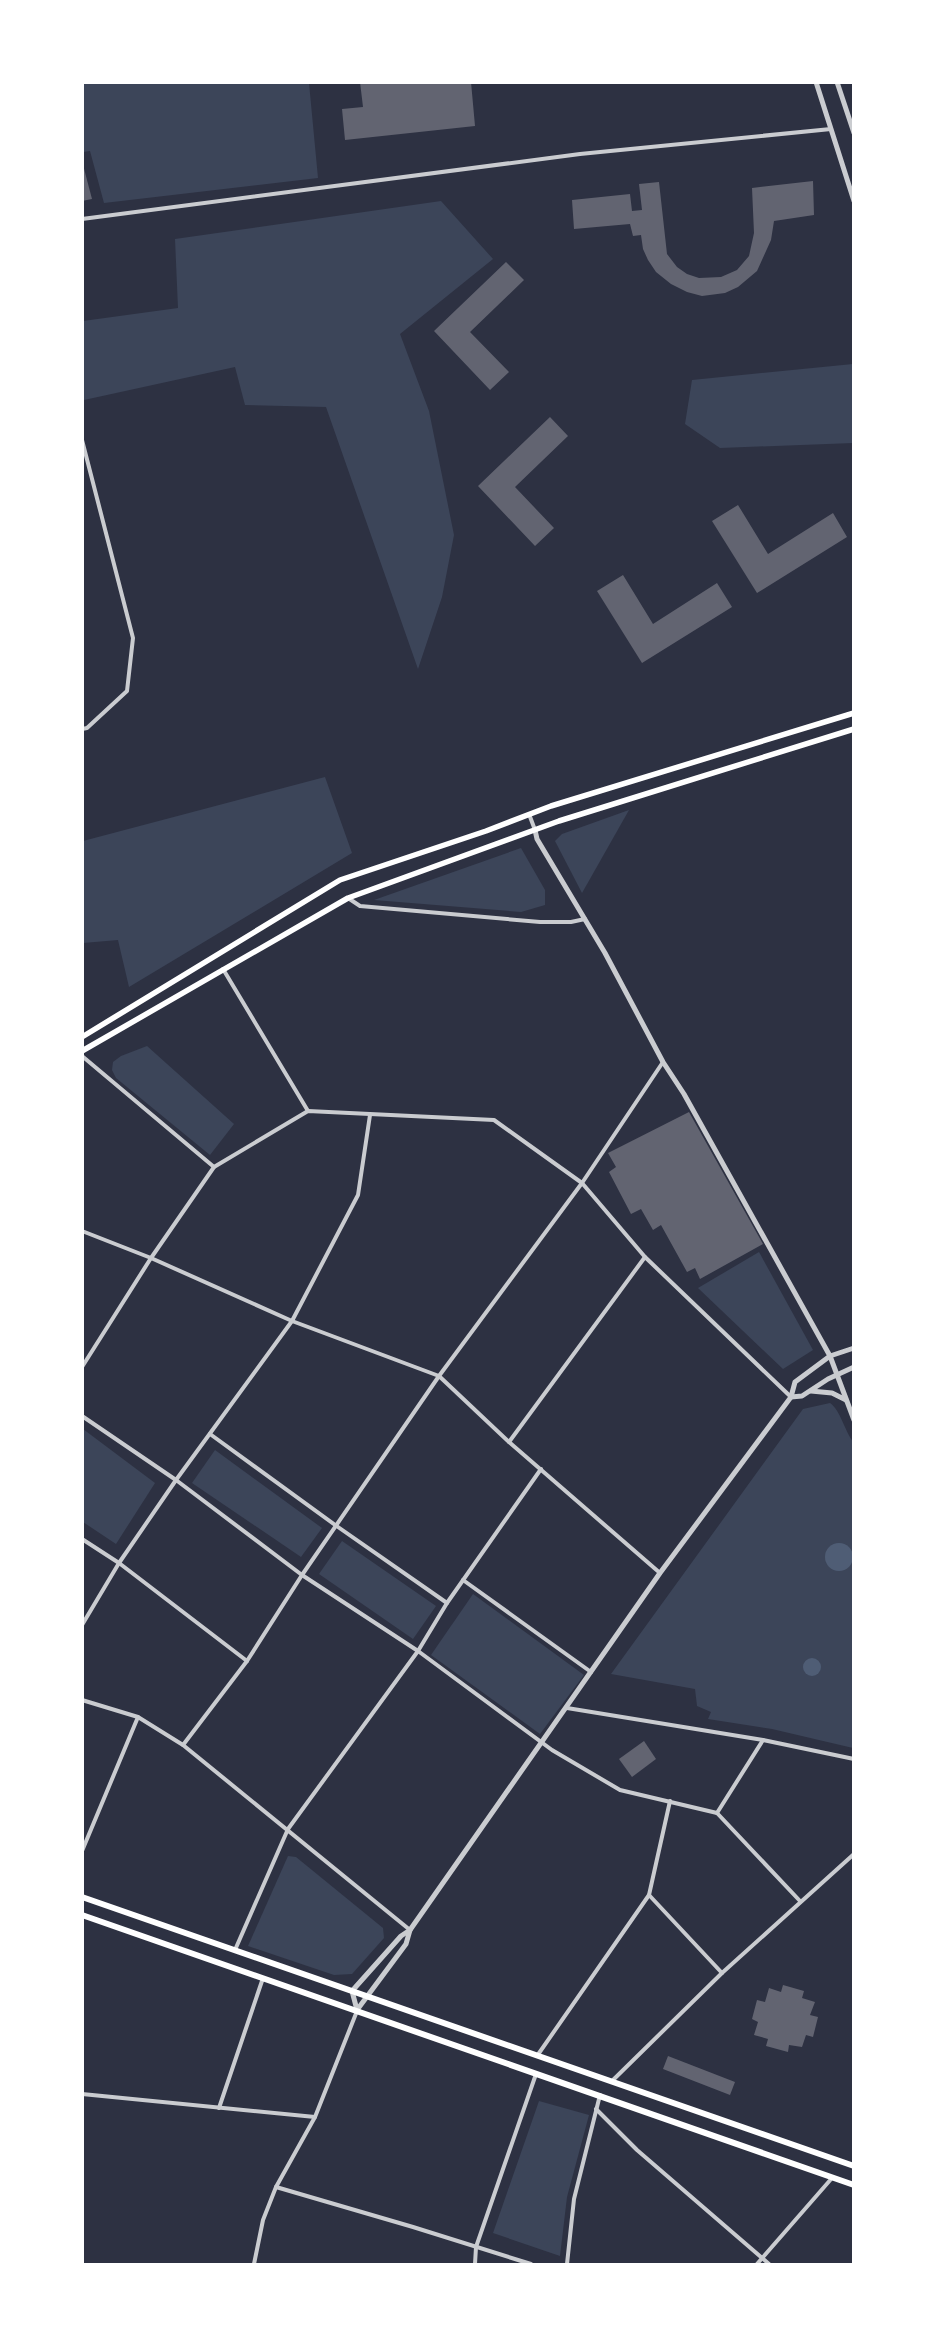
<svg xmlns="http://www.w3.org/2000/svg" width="936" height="2347" viewBox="0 0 936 2347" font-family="'DejaVu Sans',sans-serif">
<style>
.green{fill:#3c4559}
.water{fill:#4f5d75}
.building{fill:#626471}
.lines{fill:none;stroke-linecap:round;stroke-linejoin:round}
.minor{stroke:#caccd0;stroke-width:4}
.tertiary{stroke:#caccd0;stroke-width:5}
.secondary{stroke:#fff;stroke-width:5.5}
.primary{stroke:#fff;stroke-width:6}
</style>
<rect width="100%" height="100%" fill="#2d3142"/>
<g class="green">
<path d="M82 83H309L318 178 104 203 90 151 83 152Z"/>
<path d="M441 201 493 259 400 334 429 411 454 535 442 597 418 669 326 407 245 405 235 367 84 400 83 321 178 308 175 239Z"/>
<path d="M853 364V443L720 448 685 424 692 380Z"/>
<path d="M325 777 352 853 129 987 118 940 83 943V841Z"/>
<path d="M629 810 582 893 555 841 562 834Z"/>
<path d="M521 848 545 890V905L521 912 374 900Z"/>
<path d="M147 1046 234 1124 210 1155 116 1078 112 1070 113 1062 121 1056Z"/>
<path d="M759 1252 813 1350 783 1369 698 1288Z"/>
<path d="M830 1403C841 1411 844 1430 854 1443L853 1748 772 1729 708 1719 711 1712 697 1706 695 1689 611 1674 803 1409Z"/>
<path d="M83 1429 155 1483 116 1544 83 1522Z"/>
<path d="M215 1450 322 1528 301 1557 192 1483Z"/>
<path d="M342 1541 436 1606 413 1639 319 1574Z"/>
<path d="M473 1594 584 1675 540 1734 431 1655Z"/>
<path d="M288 1856 296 1857 383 1928 384 1938 352 1974 334 1975 248 1946Z"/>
<path d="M539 2101 589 2115 567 2197 560 2256 493 2233Z"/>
</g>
<g class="water">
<circle cx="839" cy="1557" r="14"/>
<circle cx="812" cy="1667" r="9"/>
</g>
<g class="building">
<path d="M360 82H471L475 126 345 140 342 109 363 107Z"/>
<path d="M82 161 92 199 82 201Z"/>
<path d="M813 181 814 215 774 221 771 240 757 271 738 287 725 293 702 296 687 292 671 284 656 272 648 260 643 249 641 235 633 236 630 224 574 229 572 200 630 194 632 211 642 210 639 184 659 182 667 254 677 267 687 274 699 278 721 277 737 270 749 256 754 233 752 188Z"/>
<path d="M506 262 524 280 470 332 509 372 490 390 434 331Z"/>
<path d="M550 417 568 436 515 487 554 528 535 546 478 486Z"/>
<path d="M738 505 768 554 833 513 847 537 757 593 712 521Z"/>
<path d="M623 575 653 624 717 583 732 607 642 663 597 591Z"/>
<path d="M689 1112 763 1244 700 1279 695 1268 687 1272 661 1225 653 1230 641 1209 631 1214 609 1172 616 1167 608 1153Z"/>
<path d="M644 1741 656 1759 632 1777 619 1759Z"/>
<path d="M783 1985 804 1991 802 1998 815 2002 810 2015 818 2017 813 2037 806 2035 802 2047 789 2045 788 2052 766 2046 768 2039 754 2035 758 2022 752 2019 757 2000 765 2002 769 1988 781 1992Z"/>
<path d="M668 2056 735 2082 730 2095 663 2069Z"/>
</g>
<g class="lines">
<g class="minor">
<path d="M82 219 580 154 831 129"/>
<path d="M82 440 133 638 127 691 87 728 82 729"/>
<path d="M529 814 535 830"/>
<path d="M348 898 360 906 540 922H571L585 919"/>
<path d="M223 969 308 1111"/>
<path d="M82 1056 214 1167"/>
<path d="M82 1231 151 1258 292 1321 439 1376 509 1442 660 1573"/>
<path d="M82 1367 151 1258 214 1167 308 1111 494 1120 582 1183 645 1257 791 1397"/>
<path d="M82 1416 176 1480 302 1575 418 1651 552 1750 620 1790 717 1813 800 1901"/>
<path d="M210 1434 338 1527 447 1603"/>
<path d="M509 1442 645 1257"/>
<path d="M82 1539 119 1563 247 1661"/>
<path d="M463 1580 591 1672"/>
<path d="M82 1625 119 1563 176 1480 292 1321 358 1195 370 1115"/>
<path d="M82 1700 138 1717 183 1745 410 1930"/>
<path d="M567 1708 763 1740 854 1759"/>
<path d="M183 1745 247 1661 302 1575 439 1376 582 1183 663 1062"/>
<path d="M717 1813 763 1740"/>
<path d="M82 1851 138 1717"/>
<path d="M649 1895 722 1973"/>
<path d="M235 1950 288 1829 418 1651 447 1603 541 1469"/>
<path d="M537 2056 649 1895 670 1801"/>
<path d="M612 2081 722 1973 854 1854"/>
<path d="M82 2094 315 2117"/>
<path d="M219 2108 263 1978"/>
<path d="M596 2109 637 2150 769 2264"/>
<path d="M276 2187 413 2227 531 2264"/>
<path d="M254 2264 263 2220 276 2187 315 2117 357 2011"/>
<path d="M475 2264 476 2247 536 2074"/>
<path d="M567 2264 574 2199 600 2095"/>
<path d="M757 2264 832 2178"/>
</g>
<g class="tertiary">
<path d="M816 82 854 201"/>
<path d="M837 82 854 133"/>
<path d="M535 830 537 839 605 953 663 1062 684 1094 830 1356 854 1420"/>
<path d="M811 1391 832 1393 846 1400"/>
<path d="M791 1397 802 1396 828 1379 854 1367"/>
<path d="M357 2010 406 1944 410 1930 660 1573 791 1397 795 1382 830 1356 854 1348"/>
<path d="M357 2010 352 1991 401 1936 410 1930"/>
</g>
<g class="secondary">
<path d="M82 1037 340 880 486 831 551 806 854 713"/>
<path d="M82 1051 348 898 559 821 854 729"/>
</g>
<g class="primary">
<path d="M82 1897 854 2166"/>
<path d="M82 1915 854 2185"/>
</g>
</g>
<rect width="936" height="2347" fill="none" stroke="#ffffff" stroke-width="168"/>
</svg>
